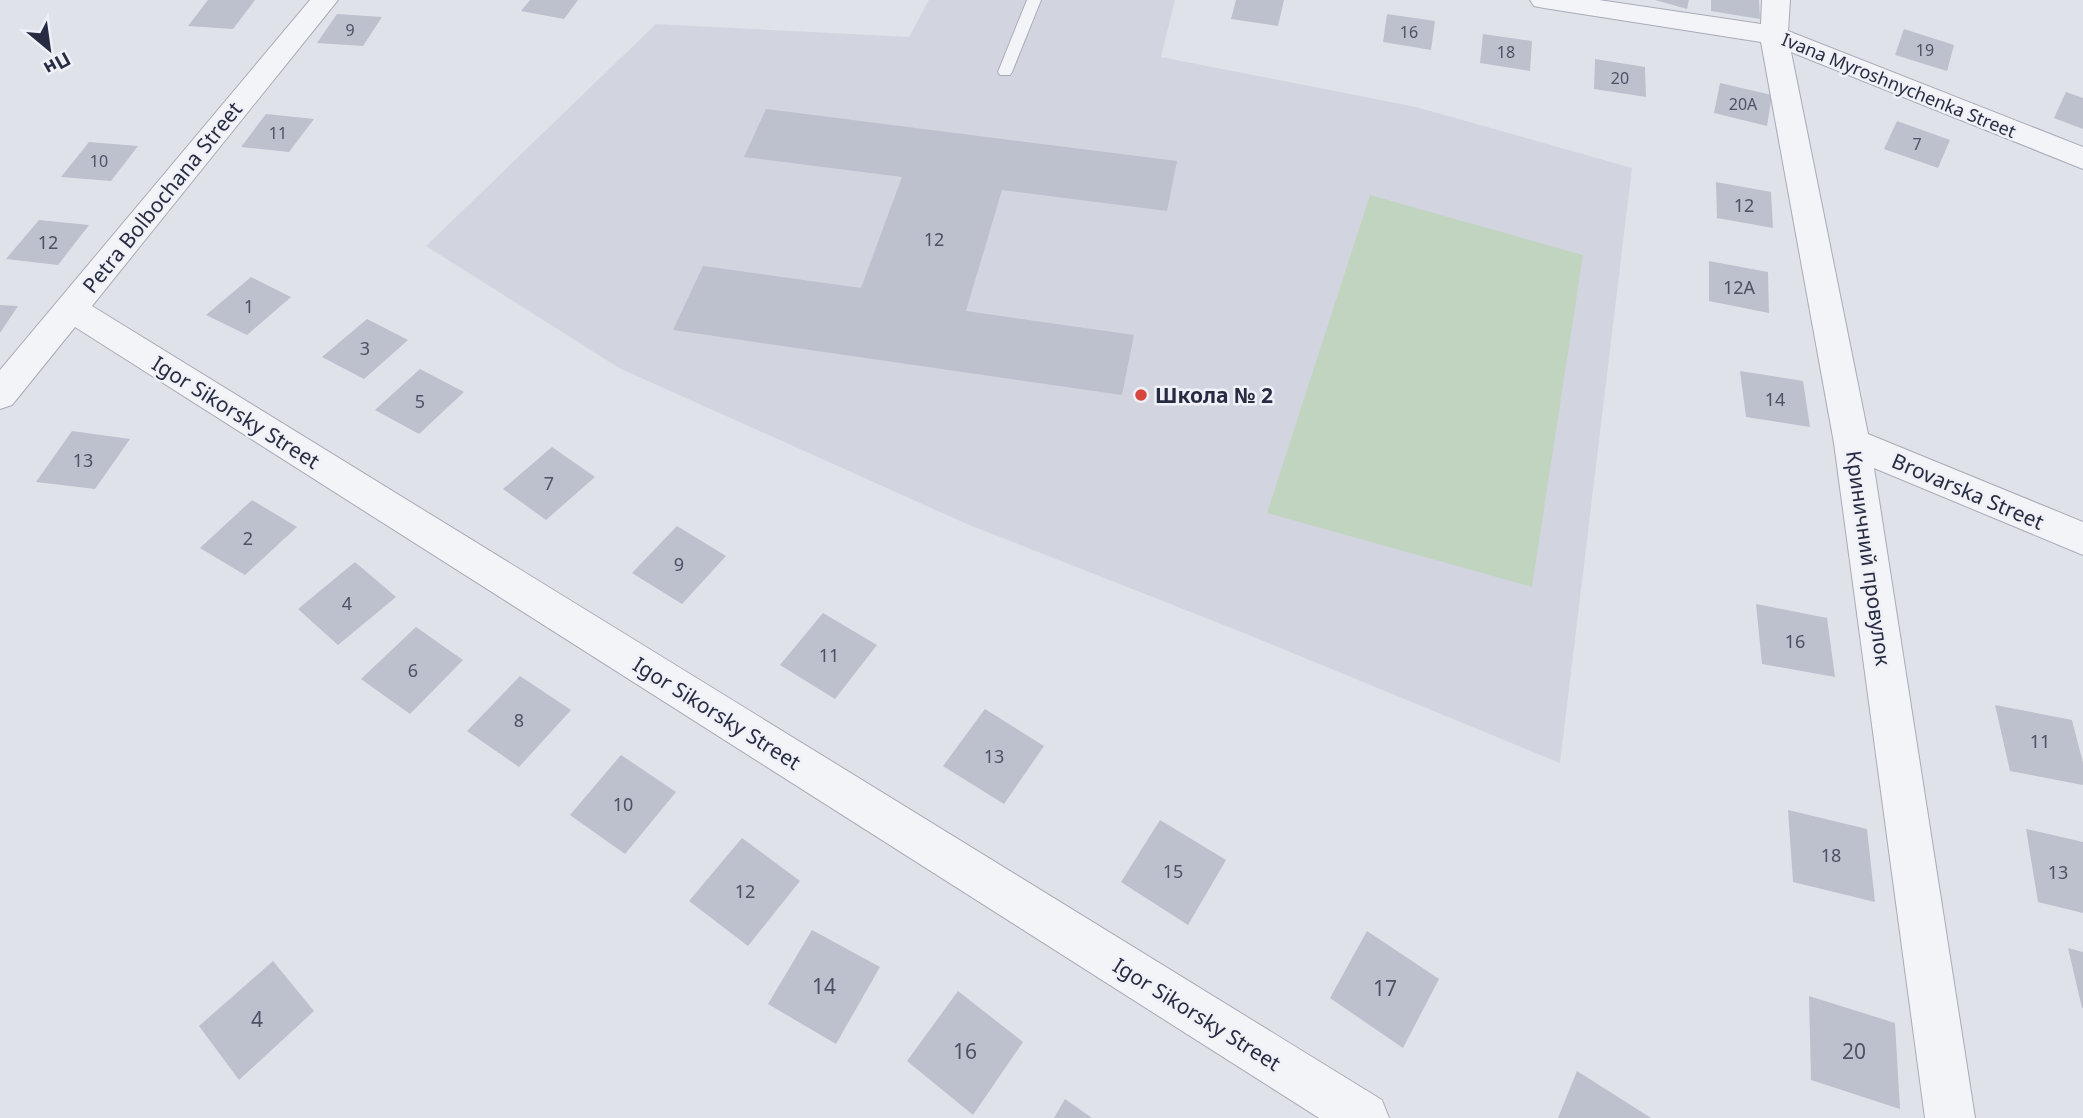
<svg xmlns="http://www.w3.org/2000/svg" width="2083" height="1118" viewBox="0 0 2083 1118" font-family="'Noto Sans',sans-serif">
<style>
.built{fill:#d2d4df}
.green{fill:#c1d4c0}
.building{fill:#bdc0cd}
.lines{fill:none;stroke-linecap:round;stroke-linejoin:round}
.service-casing{stroke:#a8abb8;stroke-width:2}
.minor-casing{stroke:#a8abb8;stroke-width:2}
.service{fill:#f3f4f8;fill-rule:evenodd}
.minor{fill:#f3f4f8;fill-rule:evenodd}
.poi-dot{fill:#d6453e;stroke:#f0f1f7;stroke-width:2.5}
.labels{text-anchor:middle;dominant-baseline:central;stroke-width:5;stroke-linejoin:round;paint-order:stroke}
.far-number-label{font-size:16px;fill:#4c5165}
.far-street-label{font-size:18px;fill:#272c42;stroke:#f0f1f7}
.number-label{font-size:18px;fill:#4c5165}
.street-label{font-size:21px;fill:#272c42;stroke:#f0f1f7}
.poi-label{font-size:21px;font-weight:bold;fill:#272c42;stroke:#f0f1f7;text-anchor:start}
.near-number-label{font-size:21px;fill:#4c5165}
</style>
<rect width="100%" height="100%" fill="#e0e2ea"/>
<path class="built" d="M929 0H1175L1161 57 1416 107 1632 168 1560 763 1244 633 967 524 619 368 426 246 656 24 909 37Z"/>
<path class="green" d="M1370 195 1583 255 1532 587 1267 513Z"/>
<g class="building">
<path d="M208 0H255L233 29 188 26Z"/>
<path d="M530 0H578L564 19 521 11Z"/>
<path d="M1236 0H1284L1278 26 1231 19Z"/>
<path d="M1655 0H1689L1687 9Z"/>
<path d="M1711 0H1759L1760 19 1711 11Z"/>
<path d="M337 14 382 17 363 46 317 43Z"/>
<path d="M1387 14 1435 21 1431 50 1383 42Z"/>
<path d="M1904 29 1954 45 1947 71 1895 55Z"/>
<path d="M1483 34 1532 41 1530 71 1480 63Z"/>
<path d="M1595 59 1645 67 1646 97 1594 89Z"/>
<path d="M1720 83 1772 95 1767 126 1714 113Z"/>
<path d="M2066 92 2083 98V129L2054 118Z"/>
<path d="M766 109 1177 161 1167 211 1002 190 966 311 1134 335 1122 395 673 330 703 266 861 288 902 177 744 157Z"/>
<path d="M266 114 314 119 289 152 241 147Z"/>
<path d="M1897 121 1950 140 1938 168 1884 149Z"/>
<path d="M89 142 138 146 111 181 61 177Z"/>
<path d="M1716 182 1771 192 1773 228 1717 218Z"/>
<path d="M39 220 89 225 58 265 6 259Z"/>
<path d="M1709 261 1768 272 1769 313 1709 301Z"/>
<path d="M251 277 291 297 247 335 206 315Z"/>
<path d="M0 305 18 306 0 333Z"/>
<path d="M367 319 408 340 364 379 322 357Z"/>
<path d="M420 369 464 392 419 434 375 410Z"/>
<path d="M1740 371 1803 381 1810 427 1746 417Z"/>
<path d="M72 431 130 439 95 489 36 482Z"/>
<path d="M552 447 595 477 546 520 503 489Z"/>
<path d="M252 500 297 527 245 575 200 548Z"/>
<path d="M677 526 726 556 682 604 632 573Z"/>
<path d="M355 562 396 597 338 645 298 609Z"/>
<path d="M1756 604 1827 618 1835 677 1762 664Z"/>
<path d="M823 613 877 645 835 699 780 665Z"/>
<path d="M416 627 463 660 410 714 361 679Z"/>
<path d="M520 676 571 710 519 767 467 731Z"/>
<path d="M1995 705 2072 720 2083 763V785L2010 771Z"/>
<path d="M985 709 1044 746 1004 804 943 766Z"/>
<path d="M621 755 676 792 625 854 570 815Z"/>
<path d="M1788 810 1867 829 1875 902 1793 882Z"/>
<path d="M1160 820 1226 860 1188 925 1121 882Z"/>
<path d="M2026 829 2083 842V913L2038 902Z"/>
<path d="M742 838 800 881 748 946 689 901Z"/>
<path d="M812 930 880 967 836 1044 768 1004Z"/>
<path d="M1367 931 1439 979 1403 1048 1330 998Z"/>
<path d="M2068 948 2083 952V1008H2082Z"/>
<path d="M273 961 314 1011 239 1080 199 1026Z"/>
<path d="M958 991 1023 1042 973 1115 907 1061Z"/>
<path d="M1809 996 1895 1023 1900 1109 1811 1080Z"/>
<path d="M1577 1071 1651 1118H1558Z"/>
<path d="M1065 1099 1092 1118H1054Z"/>
</g>
<g class="lines">
<g class="service-casing">
<path id="service" d="M1027 0H1041L1012 72 1010 75H1000L998 72Z"/>
</g>
<g class="minor-casing">
<g id="minor">
<path d="M310 0H338L92 306 1382 1100 1389 1118H1319L75 327 12 405 0 409V370Z"/>
<path d="M1530 0H1599L1761 24 1762 0H1790L1788 31 2083 147V169L1791 52 1868 434 2083 522V555L1874 468 1975 1118H1925L1834 443 1761 42 1544 8 1534 6Z"/>
</g>
</g>
<use href="#service" class="service"/>
<use href="#minor" class="minor"/>
</g>
<circle class="poi-dot" cx="1141" cy="395" r="7"/>
<g class="labels">
<g class="far-number-label">
<text x="350" y="30">9</text>
<text x="1409" y="32">16</text>
<text x="1925" y="50">19</text>
<text x="1506" y="52">18</text>
<text x="1620" y="78">20</text>
<text x="1743" y="104">20А</text>
<text x="278" y="133">11</text>
<text x="1917" y="144">7</text>
<text x="99" y="161">10</text>
</g>
<g class="far-street-label">
<text transform="translate(1899 85) rotate(22)">Ivana Myroshnychenka Street</text>
</g>
<g class="number-label">
<text x="1744" y="205">12</text>
<text x="934" y="239">12</text>
<text x="48" y="242">12</text>
<text x="1739" y="287">12А</text>
<text x="249" y="306">1</text>
<text x="365" y="348">3</text>
<text x="1775" y="399">14</text>
<text x="420" y="401">5</text>
<text x="83" y="460">13</text>
<text x="549" y="483">7</text>
<text x="248" y="538">2</text>
<text x="679" y="564">9</text>
<text x="347" y="603">4</text>
<text x="1795" y="641">16</text>
<text x="829" y="655">11</text>
<text x="413" y="670">6</text>
<text x="519" y="720">8</text>
<text x="2040" y="741">11</text>
<text x="994" y="756">13</text>
<text x="623" y="804">10</text>
<text x="1831" y="855">18</text>
<text x="1173" y="871">15</text>
<text x="2058" y="872">13</text>
<text x="745" y="891">12</text>
</g>
<g class="street-label">
<text transform="translate(162 197) rotate(-51)">Petra Bolbochana Street</text>
<text transform="translate(236 412) rotate(32)">Igor Sikorsky Street</text>
<text transform="translate(1968 491) rotate(23)">Brovarska Street</text>
<text transform="translate(1869 558) rotate(82)">Криничний провулок</text>
<text transform="translate(717 713) rotate(32)">Igor Sikorsky Street</text>
<text transform="translate(1197 1014) rotate(32)">Igor Sikorsky Street</text>
</g>
<g class="poi-label">
<text x="1155" y="395">Школа № 2</text>
</g>
<g class="near-number-label">
<text x="824" y="986">14</text>
<text x="1385" y="988">17</text>
<text x="257" y="1019">4</text>
<text x="965" y="1051">16</text>
<text x="1854" y="1051">20</text>
</g>
</g>
<g transform="translate(49 49) rotate(151)" stroke="#f0f1f7" stroke-width="5" paint-order="stroke">
<path d="M0-5L12 26L0 18L-12 26Z" fill="#272c42"/>
<text y="-10" font-size="19" font-weight="bold" text-anchor="middle" fill="#272c42">Пн</text>
</g>
</svg>
